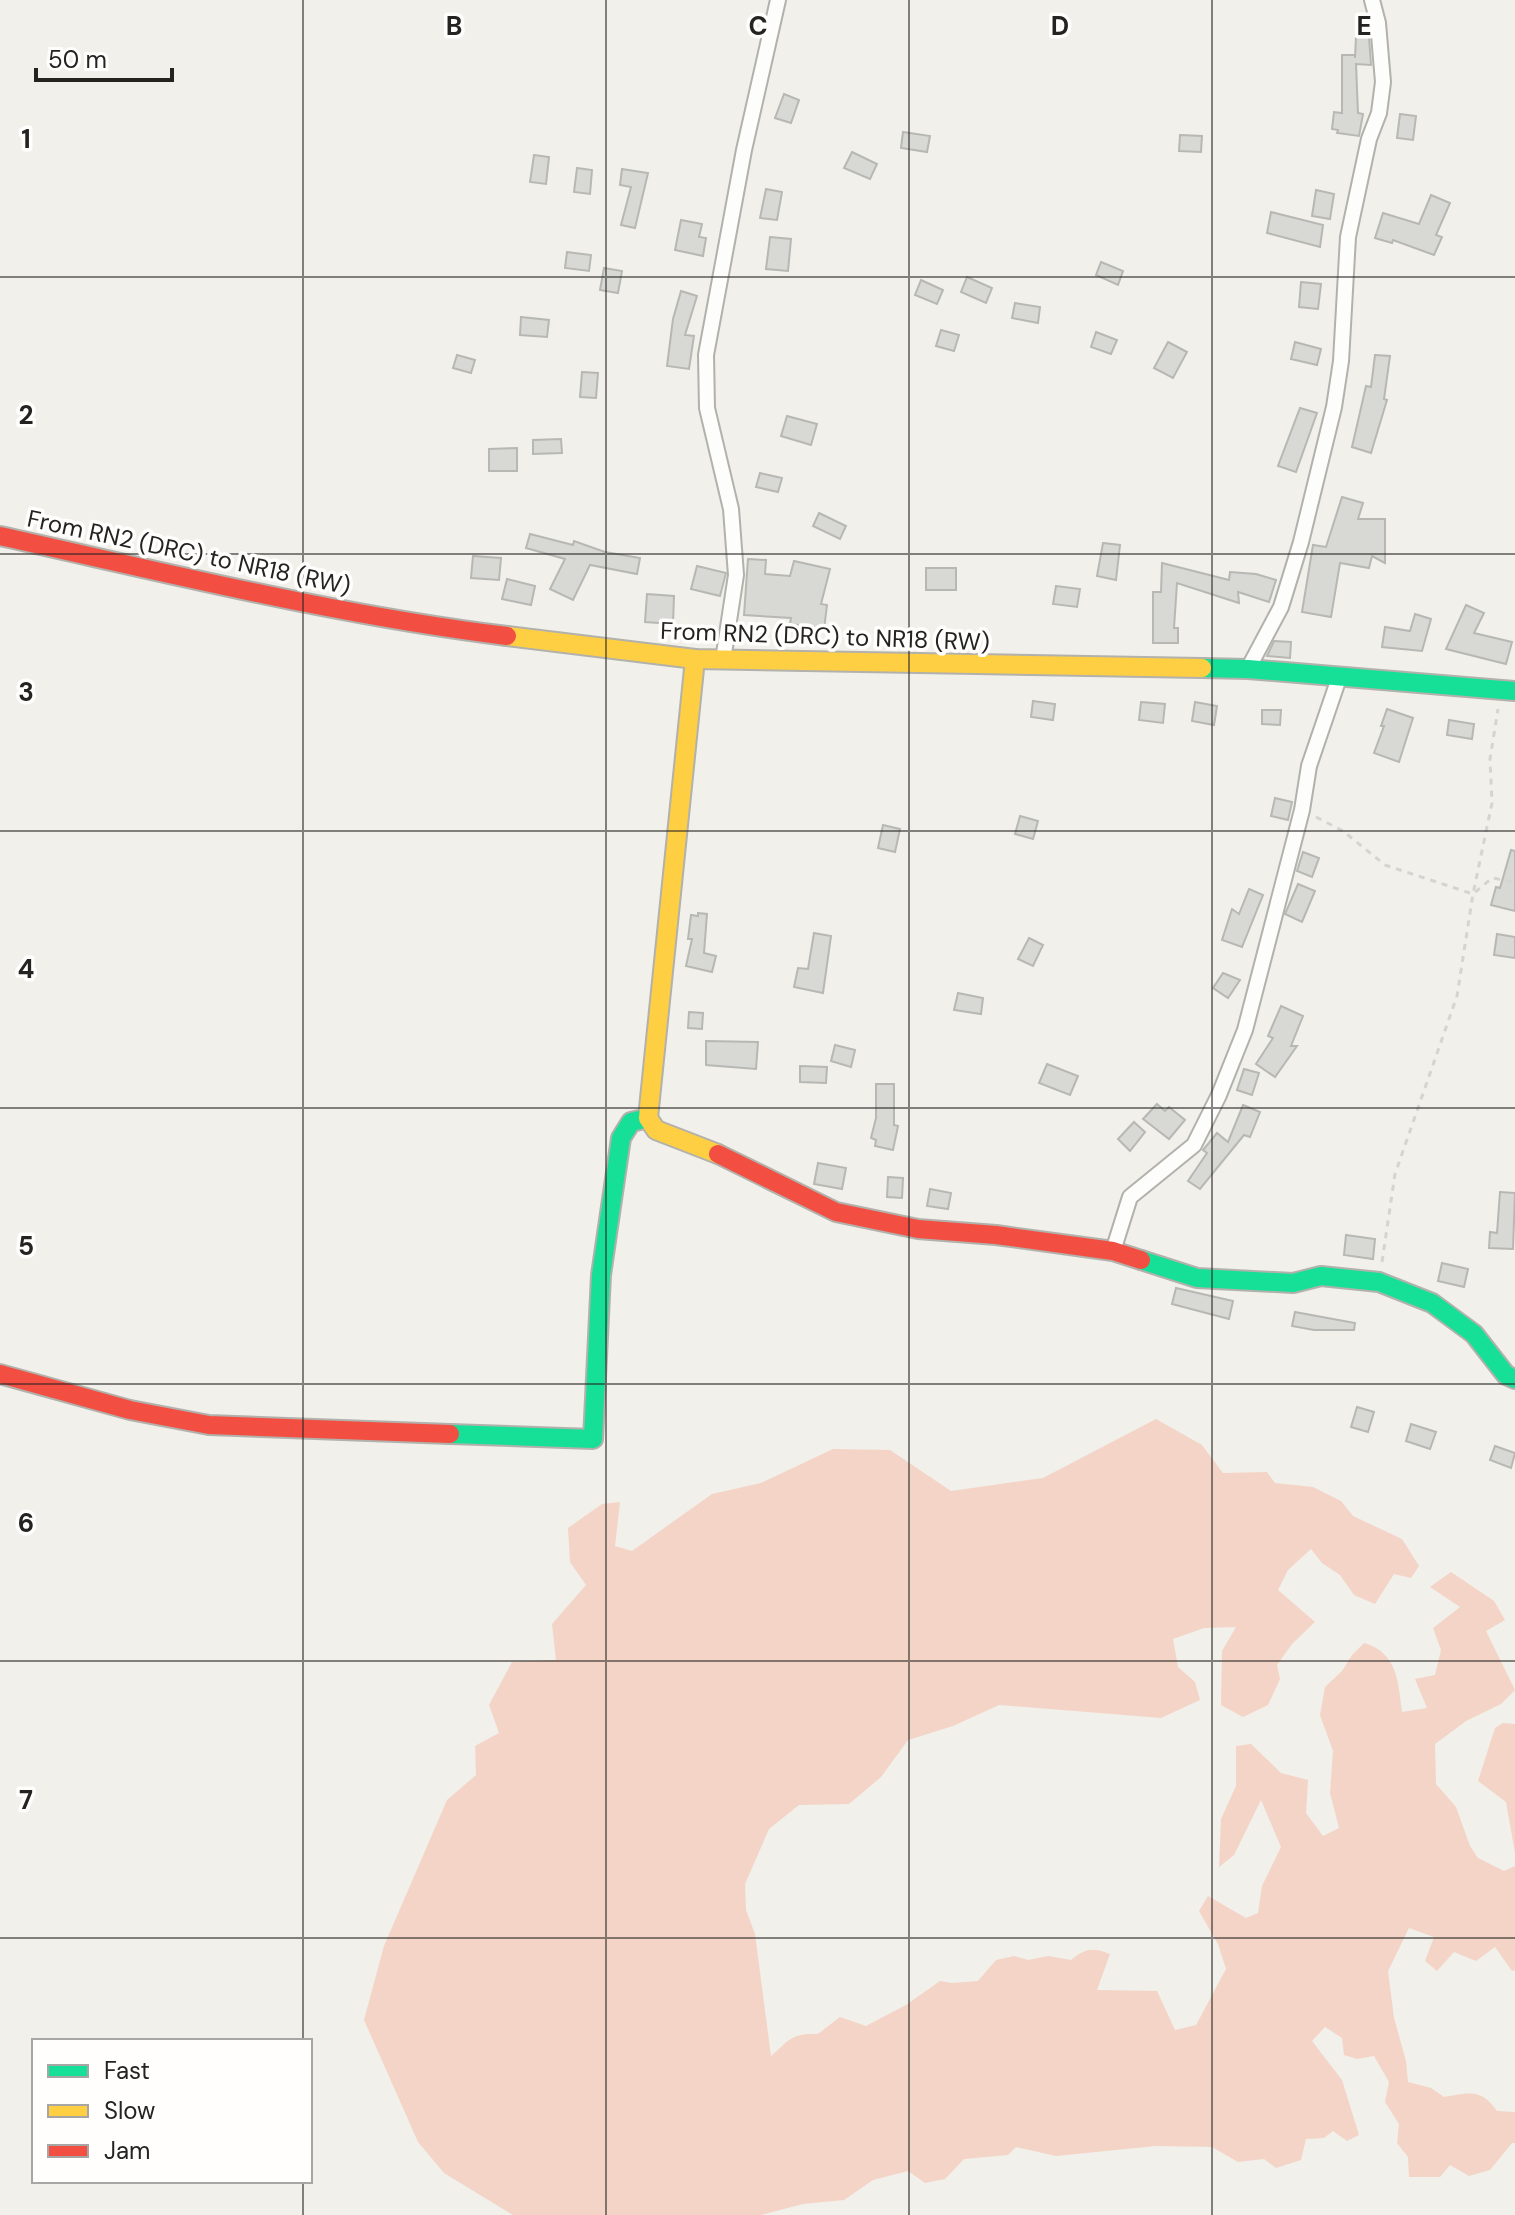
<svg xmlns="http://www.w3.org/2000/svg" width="1515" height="2215" viewBox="0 0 1515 2215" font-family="'DM Sans',sans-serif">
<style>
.green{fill:#f4d4c6}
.building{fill:#d8d9d4;stroke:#b7b8b3;stroke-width:2}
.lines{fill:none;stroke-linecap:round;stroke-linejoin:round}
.street-casing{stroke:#b2b1ac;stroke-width:18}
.fast-casing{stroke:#b2b1ac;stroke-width:22}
.slow-casing{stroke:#b2b1ac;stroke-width:22}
.jam-casing{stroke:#b2b1ac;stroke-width:22}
.path{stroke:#d5d4d2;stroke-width:3;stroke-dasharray:6 6;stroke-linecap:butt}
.street{stroke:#fdfdfc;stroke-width:14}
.fast{stroke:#16e098;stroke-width:18}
.slow{stroke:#ffcf43;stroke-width:18}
.jam{stroke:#f24e42;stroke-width:18}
.grid{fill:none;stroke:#242320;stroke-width:2;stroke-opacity:0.55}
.labels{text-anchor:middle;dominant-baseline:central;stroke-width:7;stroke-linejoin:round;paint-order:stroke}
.street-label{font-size:24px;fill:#242320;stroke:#fffefc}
.grid-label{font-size:26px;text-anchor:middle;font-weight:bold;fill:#242320;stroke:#fffefc;stroke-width:7;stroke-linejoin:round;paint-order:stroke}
</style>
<rect width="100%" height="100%" fill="#f1f0ea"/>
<g class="green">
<path d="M1156 1419 1202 1445 1223 1473 1267 1472 1275 1483 1313 1487 1341 1501 1353 1516 1402 1539 1419 1566 1411 1578 1394 1574 1375 1604 1354 1595 1340 1575 1322 1563 1311 1549 1288 1570 1278 1590 1315 1622 1292 1644 1277 1665 1280 1679 1268 1705 1243 1717 1221 1705 1222 1651 1236 1627 1204 1628 1173 1639 1178 1667 1195 1682 1200 1700 1161 1718 999 1705 953 1726 908 1740 881 1777 849 1804 799 1805 769 1829 745 1884 746 1910 755 1934 771 2056C789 2041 790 2033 818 2034L840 2017 866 2026 906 2005 940 1981 952 1983 978 1981 996 1960 1014 1956 1028 1960 1048 1956 1071 1960C1085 1948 1093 1947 1110 1954L1097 1990 1157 1991 1175 2030 1196 2025 1226 1969 1218 1944 1199 1911 1208 1896 1246 1918 1258 1913 1262 1886 1281 1847 1261 1800 1234 1855 1219 1867 1221 1819 1236 1786V1746L1251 1744 1281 1773 1308 1780 1306 1813 1323 1836 1339 1828 1330 1793 1333 1751 1320 1715 1325 1687 1342 1671 1352 1655 1364 1643C1398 1653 1398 1682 1402 1712L1427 1708 1415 1679 1435 1675 1441 1650 1433 1628 1460 1607 1430 1587 1451 1572 1494 1601 1505 1620 1486 1631 1515 1690 1501 1704 1466 1721 1435 1744 1436 1784 1456 1807 1470 1846 1478 1858 1504 1871 1515 1866V1970L1512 1971 1495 1947 1476 1961 1454 1952 1437 1971 1425 1961 1434 1937 1409 1928 1388 1971 1394 2018 1406 2061 1408 2082 1431 2088 1444 2097C1469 2093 1481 2088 1497 2111L1515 2112V2143H1512L1490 2170 1469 2176 1450 2165 1440 2177H1409L1408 2157 1397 2143 1399 2124 1385 2102 1389 2082 1374 2056 1357 2059 1344 2055 1342 2038 1325 2027 1312 2041 1342 2080 1359 2135 1347 2141 1333 2131 1324 2138 1306 2139 1301 2160 1276 2168 1264 2159 1238 2162 1212 2147 1156 2146 1056 2156 1016 2147 1008 2155 964 2159 945 2179 925 2183 908 2171 873 2180 844 2200 803 2204 761 2215H513L444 2173 418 2142 364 2020 384 1946 447 1800 476 1775 475 1746 499 1733 489 1705 512 1662 556 1660 552 1624 586 1585 570 1562 568 1528 602 1504 620 1502 615 1546 632 1551 712 1494 761 1483 833 1449 890 1450 951 1491 1043 1478Z"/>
<path d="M1503 1723 1515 1724V1853L1506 1802 1478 1781 1495 1728Z"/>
</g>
<g class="building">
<path d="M1356 36 1369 37 1371 65 1356 64 1358 113 1363 114 1359 136 1337 133 1338 130 1332 129 1334 112 1342 113V55H1355V58Z"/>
<path d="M784 94 799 100 791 123 775 118Z"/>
<path d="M1400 114 1416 116 1413 140 1397 138Z"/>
<path d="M903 132 930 136 927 152 901 148Z"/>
<path d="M1180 135 1202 136 1201 152 1179 151Z"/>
<path d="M852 152 877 164 870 179 844 168Z"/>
<path d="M534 155 549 157 546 184 530 182Z"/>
<path d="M577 168 592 170 590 194 574 192Z"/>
<path d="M622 169 648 173 635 228 621 225 631 187 620 185Z"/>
<path d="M766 189 782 192 777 220 760 218Z"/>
<path d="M1316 190 1334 194 1330 219 1312 216Z"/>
<path d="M1431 195 1450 203 1436 235 1442 237 1434 255 1393 240 1392 243 1375 238 1383 213 1419 224Z"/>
<path d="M1271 212 1323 225 1320 247 1267 233Z"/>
<path d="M681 220 702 224 699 237 706 238 703 256 675 250Z"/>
<path d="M770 237 791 239 788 271 766 269Z"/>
<path d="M567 252 591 255 589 271 565 268Z"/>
<path d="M1101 262 1123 271 1118 285 1096 275Z"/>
<path d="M604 268 622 271 618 293 600 290Z"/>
<path d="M967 277 992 288 986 303 961 292Z"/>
<path d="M921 280 943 290 937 304 915 295Z"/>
<path d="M1301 282 1321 284 1318 309 1299 307Z"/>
<path d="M681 291 697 296 685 335 694 336 689 369 667 366 673 319Z"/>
<path d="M1015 303 1040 307 1038 323 1012 318Z"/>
<path d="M521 317 549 320 547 337 520 335Z"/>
<path d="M941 330 959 335 954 351 936 346Z"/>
<path d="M1096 332 1117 340 1111 354 1091 347Z"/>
<path d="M1168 342 1187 352 1173 378 1154 368Z"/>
<path d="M1295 342 1321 349 1317 365 1291 359Z"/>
<path d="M457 355 475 360 471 373 453 368Z"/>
<path d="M1375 355 1390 356 1384 399 1387 400 1371 453 1352 447 1366 386 1371 387Z"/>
<path d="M582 372 598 373 596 398 580 397Z"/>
<path d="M1300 408 1317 413 1296 472 1278 466Z"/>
<path d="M787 416 817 424 811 445 781 436Z"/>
<path d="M561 439 562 453 533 454V440Z"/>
<path d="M517 448V471H489V449Z"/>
<path d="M760 473 782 478 778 492 756 487Z"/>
<path d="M1342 497 1363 503 1358 519H1385V563L1372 556 1369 568 1340 563 1331 617 1302 612 1313 545 1326 547Z"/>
<path d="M819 513 846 526 840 539 813 526Z"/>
<path d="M530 534 573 545 574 541 605 552 640 558 637 574 590 565 573 600 550 589 565 559 526 548Z"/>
<path d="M1103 543 1120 545 1116 580 1097 576Z"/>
<path d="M473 556 501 558 499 580 471 578Z"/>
<path d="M748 559 766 560 765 574 790 576 794 561 830 569 821 604 827 605 824 629 790 624 791 618 744 615Z"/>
<path d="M1162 563 1229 580 1230 572 1256 574 1276 580 1269 602 1238 592 1239 603 1177 583 1174 628H1178V643H1153V592H1161Z"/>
<path d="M697 566 726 573 720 596 691 589Z"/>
<rect x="926" y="568" width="30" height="22"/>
<path d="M507 579 535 586 531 605 502 599Z"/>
<path d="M1056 586 1080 589 1077 607 1053 604Z"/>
<path d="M647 594 674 596 673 624 645 622Z"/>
<path d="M1466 605 1484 613 1474 633 1512 642 1506 664 1446 649Z"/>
<path d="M1415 614 1431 619 1422 651 1382 647 1385 627 1410 631Z"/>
<path d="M1274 641 1291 642 1290 658 1267 656Z"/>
<path d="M1033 701 1055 704 1053 720 1031 717Z"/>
<path d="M1141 702 1165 704 1163 723 1139 720Z"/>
<path d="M1195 702 1217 706 1214 725 1192 721Z"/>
<path d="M1387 709 1413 718 1399 762 1374 753 1384 726H1381Z"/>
<path d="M1262 710H1281L1280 725 1262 724Z"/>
<path d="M1449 720 1474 724 1472 739 1447 735Z"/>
<path d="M1275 798 1292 802 1288 820 1271 816Z"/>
<path d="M1020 816 1038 821 1033 839 1015 834Z"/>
<path d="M883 825 900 829 895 852 878 848Z"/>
<path d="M1511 850 1515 851V911L1491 905 1496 887 1500 888Z"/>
<path d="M1303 852 1319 858 1312 877 1297 871Z"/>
<path d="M1298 884 1315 891 1302 922 1285 914Z"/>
<path d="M1249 889 1263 895 1242 947 1222 940 1232 909 1239 914Z"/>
<path d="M698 913 707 914 704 953 716 956 712 972 686 966 692 939H688L691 915 698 916Z"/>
<path d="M814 933 831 936 823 993 794 987 798 968 808 969Z"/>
<path d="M1497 934 1515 937V958L1494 955Z"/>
<path d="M1029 938 1043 945 1033 966 1018 959Z"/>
<path d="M1223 973 1240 980 1228 998 1213 988Z"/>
<path d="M958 993 983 998 981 1014 954 1010Z"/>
<path d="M1281 1006 1303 1016 1291 1046H1297L1275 1077 1256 1064 1273 1038 1268 1036Z"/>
<path d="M689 1012 703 1013 702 1029 688 1028Z"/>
<path d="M706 1041 758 1042 756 1069 706 1065Z"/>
<path d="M835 1045 855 1050 851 1067 831 1061Z"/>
<path d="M1047 1064 1078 1076 1070 1095 1039 1083Z"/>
<path d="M800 1066 827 1067 826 1083 800 1082Z"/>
<path d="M1244 1069 1259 1073 1252 1095 1237 1090Z"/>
<path d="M876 1084H894V1125L898 1126 893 1150 875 1146 876 1140 871 1138 876 1118Z"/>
<path d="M1157 1104 1165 1111 1169 1107 1185 1120 1169 1139 1143 1119Z"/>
<path d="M1243 1105 1260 1112 1250 1137 1244 1135 1200 1189 1188 1181 1207 1153 1203 1150 1217 1133 1228 1142Z"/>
<path d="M1134 1122 1145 1132 1130 1151 1118 1139Z"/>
<path d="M818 1163 846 1168 842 1189 814 1184Z"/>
<path d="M888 1177 903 1178 902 1198 887 1197Z"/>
<path d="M930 1189 951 1193 948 1209 927 1206Z"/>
<path d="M1500 1192 1515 1193 1513 1249 1489 1248 1490 1232 1497 1233Z"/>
<path d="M1346 1235 1375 1239 1373 1259 1344 1255Z"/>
<path d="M1442 1263 1468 1269 1464 1287 1438 1281Z"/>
<path d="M1176 1288 1233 1301 1229 1319 1172 1304Z"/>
<path d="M1295 1312 1355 1323 1354 1330H1314L1292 1326Z"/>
<path d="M1357 1407 1374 1412 1368 1432 1351 1427Z"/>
<path d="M1411 1424 1436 1432 1430 1449 1406 1441Z"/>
<path d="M1495 1446 1515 1453 1511 1468 1490 1460Z"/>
</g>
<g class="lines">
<g class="street-casing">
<g id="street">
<path d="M723 660 736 575 731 509 707 408 706 355 744 150 778 0"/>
<path d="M1248 669 1281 607 1301 542 1334 407 1341 361 1348 237 1369 139 1379 113 1383 82 1378 23 1372 0"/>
<path d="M1113 1251 1130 1197 1194 1145 1219 1095 1245 1030 1302 810 1309 766 1339 678"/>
</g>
</g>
<g class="fast-casing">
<g id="fast">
<path d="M1202 668 1248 669 1515 691"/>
<path d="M1141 1260 1197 1278 1293 1283 1321 1276 1379 1282 1432 1303 1474 1334 1506 1375 1515 1379"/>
<path d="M450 1434 593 1439 601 1275 621 1138 631 1122 648 1118"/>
</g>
</g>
<g class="slow-casing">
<g id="slow">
<path d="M507 636 695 659 1202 668"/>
<path d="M695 659 648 1118 656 1130 718 1154"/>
</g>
</g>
<g class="jam-casing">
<g id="jam">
<path d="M0 536C168 573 336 615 507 636"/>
<path d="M718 1154 836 1212 918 1229 996 1235 1113 1251 1141 1260"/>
<path d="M0 1374 130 1410 209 1425 450 1434"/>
</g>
</g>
<g class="path">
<path d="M1316 817 1343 831 1385 865 1473 894 1492 878 1515 882"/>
<path d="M1382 1262 1395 1174 1457 996 1473 894 1492 803 1490 759 1498 709"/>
</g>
<use href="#street" class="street"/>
<use href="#fast" class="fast"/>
<use href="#slow" class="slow"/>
<use href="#jam" class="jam"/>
</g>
<path class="grid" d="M303 0V2041M606 0V2215M909 0V2215M1212 0V2215M0 277H1515M0 554H1515M0 831H1515M0 1108H1515M0 1384H1515M0 1661H1515M0 1938H1515M303 2181V2215"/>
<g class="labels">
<g class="street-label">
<text transform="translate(189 552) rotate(12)">From RN2 (DRC) to NR18 (RW)</text>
<text transform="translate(825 636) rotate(2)">From RN2 (DRC) to NR18 (RW)</text>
</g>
</g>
<g class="grid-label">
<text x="454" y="35">B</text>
<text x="758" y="35">C</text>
<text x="1060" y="35">D</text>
<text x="1364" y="35">E</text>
<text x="26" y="148">1</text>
<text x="26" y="424">2</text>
<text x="26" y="701">3</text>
<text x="26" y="978">4</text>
<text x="26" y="1255">5</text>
<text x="26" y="1532">6</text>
<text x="26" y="1809">7</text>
</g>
<rect x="32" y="2039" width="280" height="144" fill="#fffefc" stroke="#a7a6a4" stroke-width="2"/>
<rect x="48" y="2065" width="40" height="12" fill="#16e098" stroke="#a7a6a4" stroke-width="2"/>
<text x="104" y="2079" font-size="24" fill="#242320">Fast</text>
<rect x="48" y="2105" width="40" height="12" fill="#ffcf43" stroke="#a7a6a4" stroke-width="2"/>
<text x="104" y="2119" font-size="24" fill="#242320">Slow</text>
<rect x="48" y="2145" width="40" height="12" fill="#f24e42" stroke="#a7a6a4" stroke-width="2"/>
<text x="104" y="2159" font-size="24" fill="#242320">Jam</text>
<path d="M36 68v12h136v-12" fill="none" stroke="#242320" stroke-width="4"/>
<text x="48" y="68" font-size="24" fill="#242320" stroke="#fffefc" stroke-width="6" paint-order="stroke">50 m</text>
</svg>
